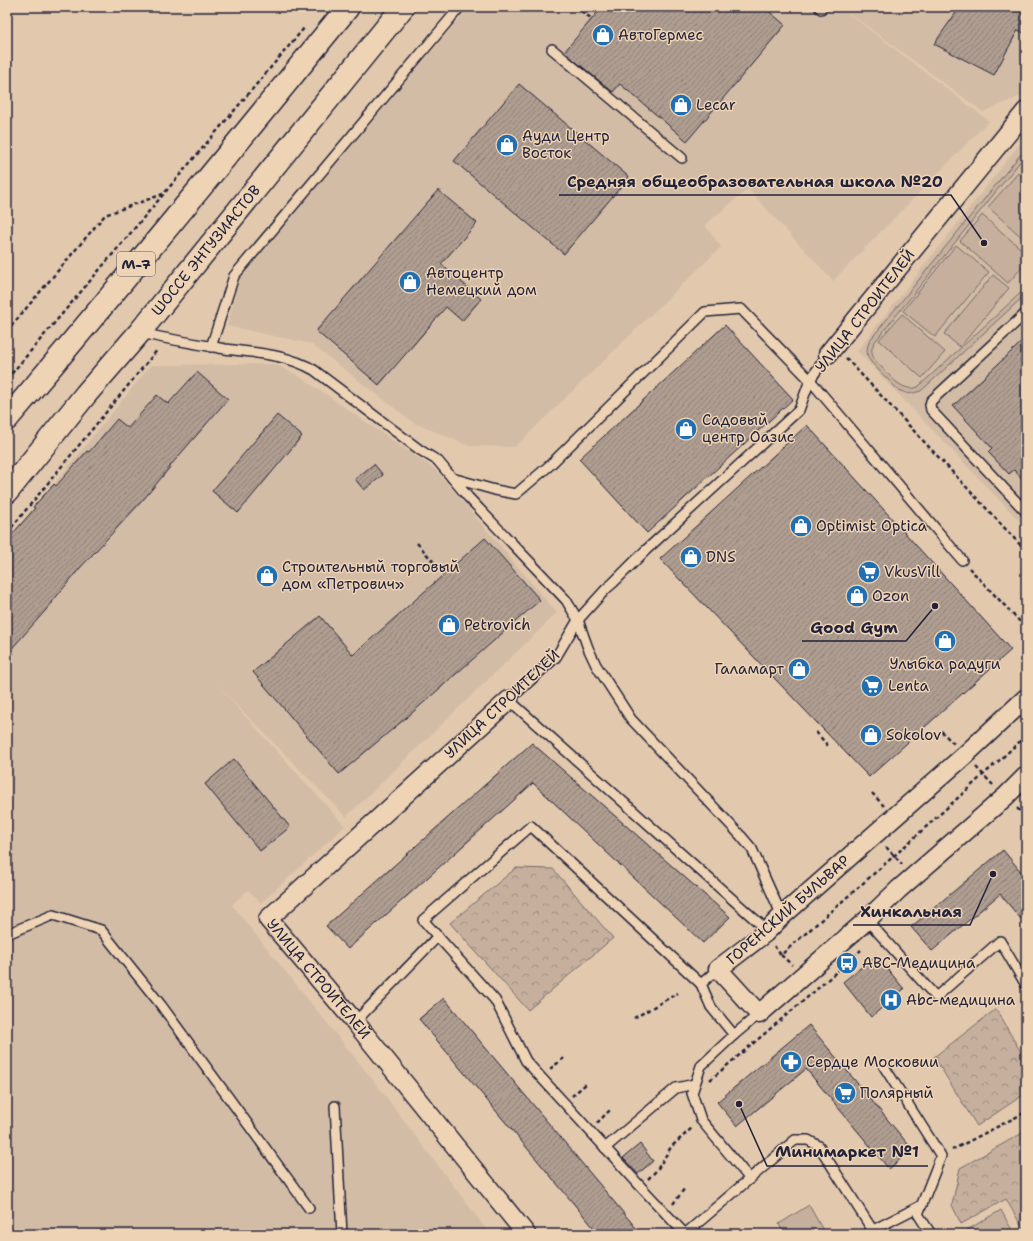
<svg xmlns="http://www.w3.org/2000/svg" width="1033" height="1241" viewBox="0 0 1033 1241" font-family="'Shantell Sans',sans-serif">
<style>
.built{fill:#d3bca5}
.park{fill:url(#park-crowns);stroke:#74696c}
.pitch{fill:#c6b09d;stroke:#74696c}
.building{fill:url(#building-hatch);stroke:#22223b}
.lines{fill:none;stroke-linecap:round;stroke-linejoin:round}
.service-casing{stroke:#22223b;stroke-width:12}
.minor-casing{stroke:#22223b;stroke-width:21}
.trunk-casing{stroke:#22223b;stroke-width:25}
.path{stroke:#22223b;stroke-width:2.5;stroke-dasharray:4 3;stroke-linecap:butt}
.service{stroke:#eed4b5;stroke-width:9}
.minor{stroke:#eed4b5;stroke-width:18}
.trunk{stroke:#eed4b5;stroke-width:22}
.labels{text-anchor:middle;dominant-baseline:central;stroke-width:3;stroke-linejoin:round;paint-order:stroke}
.shield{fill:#eed4b5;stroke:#5f5760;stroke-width:1}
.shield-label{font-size:14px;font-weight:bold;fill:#22223b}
.poi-label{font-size:15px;fill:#22223b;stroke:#eed4b5;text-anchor:start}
.street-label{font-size:15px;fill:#22223b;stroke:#eed4b5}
.leader{fill:none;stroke:#22223b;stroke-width:1.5}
.callout-dot{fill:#22223b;stroke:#eed4b5;stroke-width:1.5}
.callout-label{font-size:16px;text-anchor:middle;font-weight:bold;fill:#22223b;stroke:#eed4b5;stroke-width:3;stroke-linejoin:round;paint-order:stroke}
</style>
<defs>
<pattern id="park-crowns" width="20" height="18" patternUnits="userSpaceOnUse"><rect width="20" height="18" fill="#c6b09d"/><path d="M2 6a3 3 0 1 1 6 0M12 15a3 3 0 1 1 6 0" fill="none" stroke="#a08f81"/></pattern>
<pattern id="building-hatch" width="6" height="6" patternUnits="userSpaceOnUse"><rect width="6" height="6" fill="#af9d90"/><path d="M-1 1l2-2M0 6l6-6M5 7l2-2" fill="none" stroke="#8e8077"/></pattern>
</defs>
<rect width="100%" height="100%" fill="#e2c9ae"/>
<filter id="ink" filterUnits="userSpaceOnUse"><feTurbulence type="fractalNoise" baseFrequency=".025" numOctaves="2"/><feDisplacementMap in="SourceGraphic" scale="8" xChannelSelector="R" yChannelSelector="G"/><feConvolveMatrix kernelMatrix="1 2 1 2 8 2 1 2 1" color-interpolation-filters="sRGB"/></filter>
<g filter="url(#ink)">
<g class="built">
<path d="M469 7H840L989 121 833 281 748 189 705 225 721 247 515 447 469 446 414 423 311 344 227 326 240 277Z"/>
<path d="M841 7H1026V94L983 112Z"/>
<path d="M1026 136V528L857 351Z"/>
<path d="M274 364 299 376 436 470 557 613 346 817 216 684 345 826 261 903 248 890 232 905 377 1085 490 1234H7V540L25 520 33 507 54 484 151 365Z"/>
</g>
<g class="park">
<path d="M516 868 553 869 613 938 528 1010 450 923Z"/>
<path d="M996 1009 1026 1061V1093L977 1126 934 1057Z"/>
<path d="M1026 1131V1234L1006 1199 961 1224 952 1205 960 1168Z"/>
</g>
<g class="pitch">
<path d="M1026 151V157L1023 158 874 343C871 349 871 354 875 360 886 371 901 394 918 387L1026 288V294L921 391 909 394 898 390 871 362C866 355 866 348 870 340L1020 155Z"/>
<path d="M1018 173 1026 180V241L988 207Z"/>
<path d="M982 215 1026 253V263L1008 283 960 241Z"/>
<path d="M956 245 989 272 935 337 903 311Z"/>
<path d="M993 275 1009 288 960 347 944 334Z"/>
<path d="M902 314 945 352 922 378 879 340Z"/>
<path d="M809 1205 825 1234H784L779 1224Z"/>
<path d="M1001 1210 1014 1234H969L967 1230Z"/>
</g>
<g class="building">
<path d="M602 7H764L785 25 687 141 620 84 613 92 564 52Z"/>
<path d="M960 7H1026V34L1018 30 994 75 934 44Z"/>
<path d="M519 84 629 177 564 254 454 161Z"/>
<path d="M438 190 477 223 441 264 481 299 462 321 446 307 379 385 316 331Z"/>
<path d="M725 325 793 399 647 533 579 459Z"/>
<path d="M1026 338V483L1014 470 1009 474 988 452 992 448 953 406Z"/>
<path d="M197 372 228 399 170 466H171L143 500 80 568 52 602H53L7 654V540L35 508 33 507 54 484 56 486 87 451 89 452 117 419 128 428 157 395 168 404Z"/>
<path d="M277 415 302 436 238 513 212 491Z"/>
<path d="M807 425 1011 650 869 777 660 559Z"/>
<path d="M374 464 383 475 364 490 355 479Z"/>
<path d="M485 538 540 600 413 712 339 774 253 672 320 616 353 655Z"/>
<path d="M532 743 730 917 703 943 533 783 348 949 326 926Z"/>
<path d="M234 759 290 827 260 851 205 784Z"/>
<path d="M1003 850 1026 878V925L1000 894 932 951 911 927Z"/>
<path d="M876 955 904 989 871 1017 843 982Z"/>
<path d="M444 998 641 1234H599L419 1019Z"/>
<path d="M809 1025 912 1149 889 1169 806 1069 737 1126 717 1102Z"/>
<path d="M640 1144 653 1161 638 1174 623 1158Z"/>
</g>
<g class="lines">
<g class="service-casing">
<g id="service">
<path d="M819 7 821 9"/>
<path d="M552 49 682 158"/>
<path d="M1026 313 931 401 930 405 931 410 1026 512"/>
<path d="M140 333C168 339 197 344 225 349 255 353 287 354 314 370L420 450 438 461 468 497 566 600 578 620 588 648 596 665 631 719 741 836 752 849 782 916"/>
<path d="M211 347 234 276 460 7"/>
<path d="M452 478 495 490 516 494 550 465 705 312 741 309 810 380 962 560"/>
<path d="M867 920 936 997 1000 941 1026 985"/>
<path d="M765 933 759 923 509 700 556 657 578 620 586 611 606 589 613 583 646 550 799 410 810 380 828 354"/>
<path d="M7 934 53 915 101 930 161 1005 309 1208"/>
<path d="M718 969 701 984 531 826 423 920 495 1000 526 1061 641 1187 685 1234 795 1140H808L819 1146 875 1234"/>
<path d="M701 984 711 1007 734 1035"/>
<path d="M355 1022 438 936"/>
<path d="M883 1065 941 1156 918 1214 931 1234"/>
<path d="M335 1106 342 1234"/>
<path d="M605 1148 676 1088 695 1084"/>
<path d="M750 1179 701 1120 692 1093 701 1066 734 1035 759 1014"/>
<path d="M873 1230 922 1205"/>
</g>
</g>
<g class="minor-casing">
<g id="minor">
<path d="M828 354 1026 111"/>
<path d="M1026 698 965 755 782 916 765 933 718 969 759 1014 867 920 899 889 1005 797 1026 776"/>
<path id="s1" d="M509 700 268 919 355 1022 526 1234"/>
</g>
</g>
<g class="trunk-casing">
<g id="trunk">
<path d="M7 419C123 283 236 145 348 7"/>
<path id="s2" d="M7 492 86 394 139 333 403 7"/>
</g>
</g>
<g class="path">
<path d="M576 7 592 19"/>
<path d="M7 331 105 215 163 194"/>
<path d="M846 358 1026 551"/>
<path d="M7 379 305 27"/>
<path d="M7 533 158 349"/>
<path d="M417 543 444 574"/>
<path d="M969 568 1026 628"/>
<path d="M941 731 954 744"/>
<path d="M816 732 829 747"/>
<path d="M976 767 993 785"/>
<path d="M872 793 884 806"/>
<path d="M1017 808 1026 818"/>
<path d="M886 847 902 864"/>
<path d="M774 946 781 955 894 856 1026 736"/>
<path d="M781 955 792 965"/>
<path d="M634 1018 678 993"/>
<path d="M550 1069 564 1058"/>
<path d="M710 1080 816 990 861 950"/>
<path d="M572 1096 587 1083"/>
<path d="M597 1123 611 1109"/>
<path d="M952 1150 1026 1112"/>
<path d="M648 1179 657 1170 671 1147 693 1127"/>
<path d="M673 1204 685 1188"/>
</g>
<use href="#service" class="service"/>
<use href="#minor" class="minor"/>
<use href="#trunk" class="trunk"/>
</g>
</g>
<defs>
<g id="shop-disc" transform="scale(1.15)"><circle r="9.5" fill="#1f6fb2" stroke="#eed4b5"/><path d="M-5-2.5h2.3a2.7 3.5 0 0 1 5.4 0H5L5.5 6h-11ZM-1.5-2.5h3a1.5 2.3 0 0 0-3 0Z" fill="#fff"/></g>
<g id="supermarket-disc" transform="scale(1.15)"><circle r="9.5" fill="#1f6fb2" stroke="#eed4b5"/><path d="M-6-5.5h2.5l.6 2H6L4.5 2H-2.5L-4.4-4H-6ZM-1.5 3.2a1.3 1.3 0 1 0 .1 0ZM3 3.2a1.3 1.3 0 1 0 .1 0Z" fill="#fff"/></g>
<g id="bus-disc" transform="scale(1.15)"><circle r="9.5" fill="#1f6fb2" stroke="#eed4b5"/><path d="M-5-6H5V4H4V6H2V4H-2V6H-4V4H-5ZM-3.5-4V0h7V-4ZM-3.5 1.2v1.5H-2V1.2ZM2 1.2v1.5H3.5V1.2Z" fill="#fff"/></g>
<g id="hospital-disc" transform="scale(1.15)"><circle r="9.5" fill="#1f6fb2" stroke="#eed4b5"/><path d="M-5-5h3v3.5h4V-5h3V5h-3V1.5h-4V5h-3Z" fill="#fff"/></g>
<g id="pharmacy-disc" transform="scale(1.15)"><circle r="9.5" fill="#1f6fb2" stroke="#eed4b5"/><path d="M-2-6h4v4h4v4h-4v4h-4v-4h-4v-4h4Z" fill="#fff"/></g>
</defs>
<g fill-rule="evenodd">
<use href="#shop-disc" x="603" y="35"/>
<use href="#shop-disc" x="681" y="105"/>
<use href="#shop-disc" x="507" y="145"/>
<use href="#shop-disc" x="410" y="282"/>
<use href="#shop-disc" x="686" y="429"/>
<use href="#shop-disc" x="801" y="526"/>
<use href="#shop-disc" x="691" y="557"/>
<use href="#supermarket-disc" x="869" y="572"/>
<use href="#shop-disc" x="267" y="576"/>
<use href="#shop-disc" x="857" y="596"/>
<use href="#shop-disc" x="449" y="625"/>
<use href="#shop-disc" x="945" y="641"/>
<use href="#shop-disc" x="799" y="669"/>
<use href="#supermarket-disc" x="872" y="686"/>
<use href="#shop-disc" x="871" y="735"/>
<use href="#bus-disc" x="847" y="963"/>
<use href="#hospital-disc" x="891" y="1000"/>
<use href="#pharmacy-disc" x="791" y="1062"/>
<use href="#supermarket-disc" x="845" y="1093"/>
</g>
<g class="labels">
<rect class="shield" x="117" y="252" width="38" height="24" rx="3"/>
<g class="shield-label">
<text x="136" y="264">М-7</text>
</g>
<g class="poi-label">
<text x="618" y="35">АвтоГермес</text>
<text x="696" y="105">Lecar</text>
<text x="522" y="136">Ауди Центр<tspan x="522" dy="17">Восток</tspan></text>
<text x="426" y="273">Автоцентр<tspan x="426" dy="17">Немецкий дом</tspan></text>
<text x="702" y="420">Садовый<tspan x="702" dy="17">центр Оазис</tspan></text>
<text x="816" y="526">Optimist Optica</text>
<text x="706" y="557">DNS</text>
<text x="282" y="567">Строительный торговый<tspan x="282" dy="17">дом «Петрович»</tspan></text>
<text x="884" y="572">VkusVill</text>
<text x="872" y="596">Ozon</text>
<text x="464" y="625">Petrovich</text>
<text x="945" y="664" text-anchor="middle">Улыбка радуги</text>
<text x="784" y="669" text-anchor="end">Галамарт</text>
<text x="888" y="686">Lenta</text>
<text x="886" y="735">Sokolov</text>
<text x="862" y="963">АВС-Медицина</text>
<text x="906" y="1000">Abc-медицина</text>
<text x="806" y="1062">Сердце Московии</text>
<text x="860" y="1093">Полярный</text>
</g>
<g class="street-label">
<text stroke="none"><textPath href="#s2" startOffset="313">ШОССЕ ЭНТУЗИАСТОВ</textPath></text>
<text transform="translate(865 311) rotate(-52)">УЛИЦА СТРОИТЕЛЕЙ</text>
<text transform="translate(502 704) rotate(-43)">УЛИЦА СТРОИТЕЛЕЙ</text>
<text transform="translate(788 910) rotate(-41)">ГОРЕНСКИЙ БУЛЬВАР</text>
<text stroke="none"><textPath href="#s1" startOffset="404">УЛИЦА СТРОИТЕЛЕЙ</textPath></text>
</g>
</g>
<path class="leader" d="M984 243L951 195H559M935 606L906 641H802M993 874L970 925H853M739 1104L767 1166H928"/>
<g class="callout-dot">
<circle cx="984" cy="243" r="4"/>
<circle cx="935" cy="606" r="4"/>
<circle cx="993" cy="874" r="4"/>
<circle cx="739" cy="1104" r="4"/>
</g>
<g class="callout-label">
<text x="755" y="187">Средняя общеобразовательная школа №20</text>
<text x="854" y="633">Good Gym</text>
<text x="911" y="917">Хинкальная</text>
<text x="847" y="1157">Минимаркет №1</text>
</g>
<rect width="1033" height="1241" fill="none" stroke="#eed4b5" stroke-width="24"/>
<rect x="12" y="12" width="1009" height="1217" fill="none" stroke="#22223b" stroke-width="1.5" filter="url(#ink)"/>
</svg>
